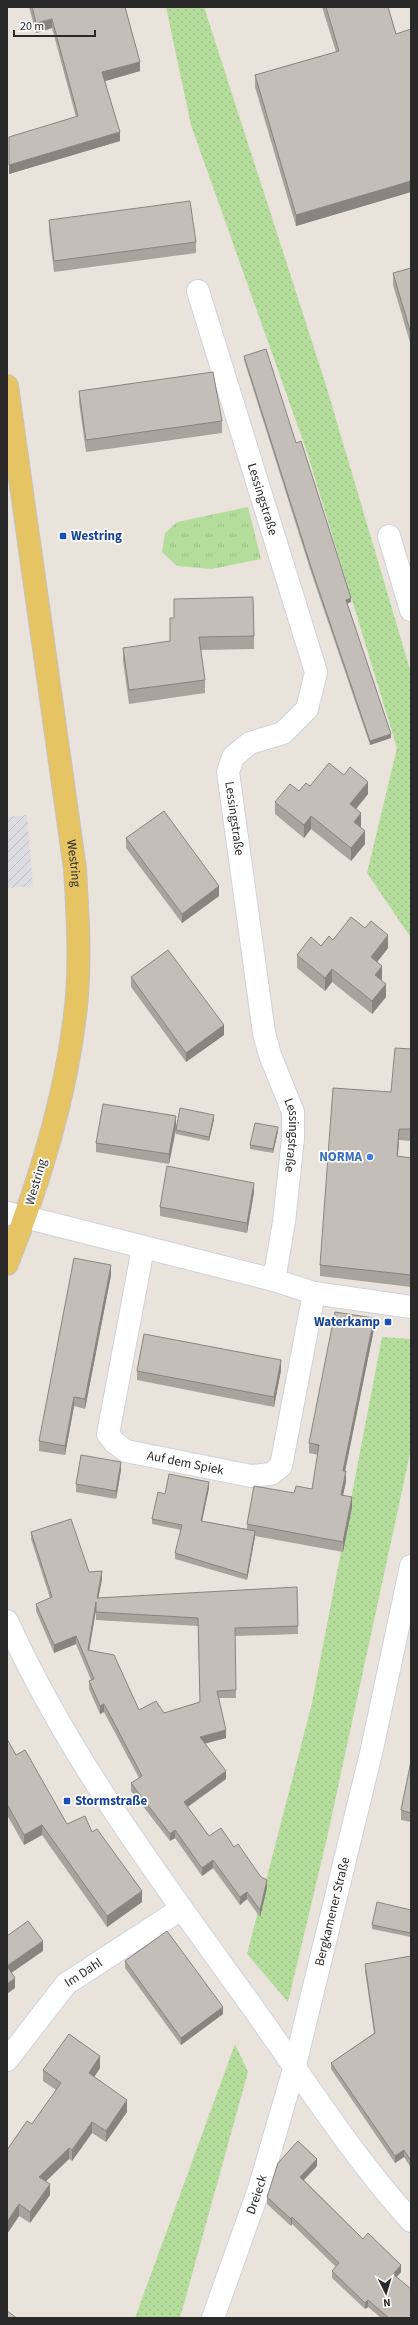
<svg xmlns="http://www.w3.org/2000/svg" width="418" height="2325" viewBox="0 0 418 2325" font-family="'Source Sans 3',sans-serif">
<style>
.industrial{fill:url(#industrial-furrows)}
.grass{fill:url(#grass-dots)}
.park{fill:url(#park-tufts)}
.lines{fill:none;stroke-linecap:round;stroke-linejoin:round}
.street-casing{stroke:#ced2dd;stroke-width:24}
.secondary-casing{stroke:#ced2dd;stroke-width:24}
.primary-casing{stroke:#c3c3c3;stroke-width:24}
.street{stroke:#fff;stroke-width:22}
.secondary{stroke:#fff;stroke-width:22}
.primary{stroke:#e6c464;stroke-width:22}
.wall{fill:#a8a39d;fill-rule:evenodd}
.shaded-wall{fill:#888580}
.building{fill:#c3beb7;stroke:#888580;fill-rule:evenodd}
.transit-dot{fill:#1a4fb4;stroke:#fff;stroke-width:1.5}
.shop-dot{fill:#3f7fe0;stroke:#fff;stroke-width:1.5}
.labels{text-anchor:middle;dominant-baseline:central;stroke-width:3.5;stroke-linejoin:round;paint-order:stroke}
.street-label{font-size:13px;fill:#292929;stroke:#fff}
.transit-label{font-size:13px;font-weight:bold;fill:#164399;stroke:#fff;text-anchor:start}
.shop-label{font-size:13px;font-weight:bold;fill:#366cbe;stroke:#fff;text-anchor:end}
</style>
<defs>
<pattern id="industrial-furrows" width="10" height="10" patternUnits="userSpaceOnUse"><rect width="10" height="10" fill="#dedce3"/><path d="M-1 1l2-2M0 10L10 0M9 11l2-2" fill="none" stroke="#bebdc3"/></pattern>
<pattern id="grass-dots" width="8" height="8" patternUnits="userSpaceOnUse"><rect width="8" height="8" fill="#b4dd9b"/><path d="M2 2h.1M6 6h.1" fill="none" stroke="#9bbe86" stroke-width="1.8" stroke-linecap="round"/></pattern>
<pattern id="park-tufts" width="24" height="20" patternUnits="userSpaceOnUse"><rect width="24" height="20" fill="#b4dd9b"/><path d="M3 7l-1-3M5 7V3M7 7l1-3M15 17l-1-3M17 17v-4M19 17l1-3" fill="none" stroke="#9bbe86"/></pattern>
</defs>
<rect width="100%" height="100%" fill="#eae3dc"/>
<path class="industrial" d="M27 815 33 886 8 888 7 817Z"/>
<g class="grass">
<path d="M166 7H204L325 382 411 673V938L367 873 397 748 307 452 191 125Z"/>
<path d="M382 1337 411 1339V1449L327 1838 288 2002 247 1954 312 1703Z"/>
<path d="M235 2044 248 2072 180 2318H135Z"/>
</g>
<path class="park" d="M248 507 261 559 212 569 177 566 162 552 165 533 177 522Z"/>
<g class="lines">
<g class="street-casing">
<g id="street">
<path id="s1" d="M198 291 316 672 307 709 283 733 250 743 233 757 228 772 264 1033 270 1055 293 1112V1138L284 1222 274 1280"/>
<path d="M389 536 411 610"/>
<path d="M25 1217 274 1280 314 1293 411 1307"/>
<path id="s2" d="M143 1248 108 1434 114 1442 126 1451 251 1476 271 1474 281 1466 314 1293"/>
<path id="s3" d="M7 2060 66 1984 181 1909"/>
<path id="s4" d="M213 2318 259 2189 294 2069 372 1749 411 1566"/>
</g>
</g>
<g class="secondary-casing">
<g id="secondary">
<path d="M7 1213 25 1217"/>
<path d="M7 1621C70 1760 162 1881 251 2005 303 2078 351 2154 411 2221"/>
</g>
</g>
<g class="primary-casing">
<g id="primary">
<path id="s5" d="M7 386 75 869C78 918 81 967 75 1015 65 1100 39 1184 7 1264"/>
</g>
</g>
<use href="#street" class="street"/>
<use href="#secondary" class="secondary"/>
<use href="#primary" class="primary"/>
</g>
<g class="wall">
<path d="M29 7H125L140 71 105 81 120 141 9 174 76 117 52 28 36 33Z"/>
<path d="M322 7H388L396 34 411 29V192L296 226 255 87V75L336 52Z"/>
<path d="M49 220 196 242V253L54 272 49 231Z"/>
<path d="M411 268V346L393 285V273Z"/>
<path d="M244 356 296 443 351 602 347 603 391 738 370 745 311 572 244 360Z"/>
<path d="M79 391 222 421V433L86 452 79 402Z"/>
<path d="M174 599 254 636V649L201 650 205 680V693L129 704 123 661V648L170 641 174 618Z"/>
<path d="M310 786 368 794 356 809 361 826 360 827 365 844 351 861 311 829 304 838 275 814V802Z"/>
<path d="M126 838 219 896 182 923 126 848Z"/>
<path d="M333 940 388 948 377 962 382 979 381 980 386 997 372 1014 332 982 325 991 297 968V955L321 946Z"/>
<path d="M131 977 224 1035 186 1062 131 987Z"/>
<path d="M411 1049V1141L399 1140 398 1156 411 1158V1287L320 1276V1265L391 1092Z"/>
<path d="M214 1119 209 1141 176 1134V1131L169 1164 96 1152V1143L176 1125Z"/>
<path d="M278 1131 273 1153 250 1149V1145Z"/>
<path d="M254 1192 247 1233 160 1216V1207Z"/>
<path d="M111 1275 85 1409 74 1406 65 1455 39 1451V1441Z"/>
<path d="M374 1329 345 1471 346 1481 343 1495 352 1507 343 1552 255 1536 247 1580 175 1559V1553L181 1530 152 1524V1519L165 1494 209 1488 202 1521 247 1529V1524L294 1493 312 1489 318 1455 309 1453V1443Z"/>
<path d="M281 1370 274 1407 137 1380V1371Z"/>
<path d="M121 1470 116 1499 76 1492V1484Z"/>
<path d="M31 1532 89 1572 102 1579 98 1598 298 1626V1634L235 1636 236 1698H219L226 1738 205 1743 226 1779 188 1807 209 1836 234 1847 267 1888 260 1917 247 1899 240 1905 213 1868 202 1876 175 1838 170 1841 131 1791V1783L139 1778 104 1712 100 1714 89 1689V1681L91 1680 76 1644 54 1653 36 1611V1604L50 1598 31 1539ZM96 1610V1620L198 1626 200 1702 164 1713 139 1710 89 1650Z"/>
<path d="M7 1739 16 1755 67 1824 92 1832 142 1902 107 1927 42 1835 24 1845 7 1815Z"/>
<path d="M411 1761V1822L401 1820V1810Z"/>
<path d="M411 1910V1937L372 1929V1925Z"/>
<path d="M411 1956V2168L404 2157 395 2163 331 2069V2063L374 2033 365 1971V1964Z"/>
<path d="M125 1961 223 2014 181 2045 125 1968Z"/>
<path d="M100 2068 94 2077 127 2112 106 2142 92 2133 72 2161 69 2159 46 2181 50 2195 30 2223 19 2216 7 2234V2150L32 2124 56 2090 43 2081V2070Z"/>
<path d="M317 2166 304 2180 363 2239 401 2272 397 2277 411 2318H381L368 2307 365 2309 332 2278V2271L336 2267 292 2224 291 2226 267 2204V2197Z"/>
</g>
<g class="shaded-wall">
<path d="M52 19V28L36 33V23Z"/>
<path d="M140 62V71L102 82V72Z"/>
<path d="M120 132V141L9 174V165Z"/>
<path d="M411 181V192L296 226V215Z"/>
<path d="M351 598V602L346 604V600Z"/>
<path d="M391 734V738L370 745V741Z"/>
<path d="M368 782V794L350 816V804Z"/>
<path d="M361 813V826L354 835V822Z"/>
<path d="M311 816V829L304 838V825Z"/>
<path d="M365 831V844L351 861V848Z"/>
<path d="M219 886V896L182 923V914Z"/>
<path d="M388 935V948L371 970V957Z"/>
<path d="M382 966V979L375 988V975Z"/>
<path d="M332 969V982L325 991V978Z"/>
<path d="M386 984V997L372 1014V1001Z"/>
<path d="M224 1025V1035L186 1062V1053Z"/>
<path d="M214 1115V1119L209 1141V1137Z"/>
<path d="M176 1116V1126L169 1164V1154Z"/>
<path d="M278 1127V1131L273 1153V1149Z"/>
<path d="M399 1129V1140L397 1167V1156Z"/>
<path d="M254 1183V1192L247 1233V1223Z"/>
<path d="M111 1265V1275L85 1409V1399Z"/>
<path d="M374 1318V1329L343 1481V1471Z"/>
<path d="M281 1360V1370L274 1407V1397Z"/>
<path d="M74 1397V1406L65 1455V1446Z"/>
<path d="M121 1462V1470L116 1499V1491Z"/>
<path d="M346 1471V1481L341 1505V1495Z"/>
<path d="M209 1482V1488L201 1526V1521Z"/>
<path d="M352 1497V1507L343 1552V1542Z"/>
<path d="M255 1531V1537L247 1580V1575Z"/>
<path d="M102 1571V1579L97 1605V1598Z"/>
<path d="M96 1602V1610L88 1657V1650Z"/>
<path d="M76 1636V1644L54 1653V1645Z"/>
<path d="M104 1704V1712L100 1714V1706Z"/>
<path d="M226 1730V1738L200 1745V1737Z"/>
<path d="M226 1771V1779L184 1809V1802Z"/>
<path d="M42 1825V1835L24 1845V1835Z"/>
<path d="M175 1830V1838L170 1841V1834Z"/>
<path d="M213 1860V1868L202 1876V1868Z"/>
<path d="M267 1880V1888L260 1917V1910Z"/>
<path d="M142 1891V1902L107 1927V1916Z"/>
<path d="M247 1892V1899L240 1905V1897Z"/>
<path d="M43 1941V1951L7 1976V1966Z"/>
<path d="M15 1978V1988L7 1994V1984Z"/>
<path d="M223 2007V2014L181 2045V2038Z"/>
<path d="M100 2056V2068L89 2085V2073Z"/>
<path d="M127 2100V2112L106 2142V2131Z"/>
<path d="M92 2122V2133L72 2161V2150Z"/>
<path d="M69 2148V2159L39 2188V2177Z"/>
<path d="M404 2150V2157L395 2163V2156Z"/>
<path d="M317 2159V2166L300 2184V2177Z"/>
<path d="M50 2184V2195L30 2223V2212Z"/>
<path d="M19 2204V2216L7 2234V2222Z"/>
<path d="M292 2217V2224L291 2226V2219Z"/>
<path d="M401 2265V2272L393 2281V2274Z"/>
<path d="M368 2300V2307L365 2309V2303Z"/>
</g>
<g class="building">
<path d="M32 7H125L140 62 102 72 120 132 9 165V137L78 116 52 19 36 23Z"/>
<path d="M326 7H388L396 34 411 29V181L296 215 255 75 339 51Z"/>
<path d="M190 201 196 242 54 261 49 220Z"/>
<path d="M411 268V334L393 273Z"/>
<path d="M266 349 296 443 301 441 351 598 346 600 391 734 370 741 311 567 244 356Z"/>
<path d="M213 372 222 421 86 440 79 391Z"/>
<path d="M253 597 254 636 199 637 205 680 129 690 123 648 170 641V618H174V599Z"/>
<path d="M329 763 344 775 350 767 368 782 350 804 361 813 354 822 365 831 351 848 311 816 304 825 275 802 290 784 299 791 306 783 310 786Z"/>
<path d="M164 811 219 886 182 914 126 838Z"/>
<path d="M351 917 365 928 371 921 388 935 371 957 382 966 375 975 386 984 372 1001 332 969 325 978 297 955 311 937 321 946 329 936 333 940Z"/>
<path d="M168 950 224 1025 186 1053 131 977Z"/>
<path d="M395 1048 411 1049V1129H399L397 1156 411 1158V1275L320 1265 333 1088 391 1092Z"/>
<path d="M103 1104 176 1116 169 1154 96 1143Z"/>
<path d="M180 1108 214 1115 209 1137 176 1130Z"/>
<path d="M255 1123 278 1127 273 1149 250 1145Z"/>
<path d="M167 1166 254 1183 247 1223 160 1207Z"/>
<path d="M74 1258 111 1265 85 1399 74 1397 65 1446 39 1441Z"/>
<path d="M335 1312 374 1318 343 1471H346L341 1495 352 1497 343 1542 247 1524 254 1486 294 1493 296 1486 312 1489 319 1445 309 1443Z"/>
<path d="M144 1334 281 1360 274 1397 137 1371Z"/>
<path d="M81 1455 121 1462 116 1491 76 1484Z"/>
<path d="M169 1474 209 1482 201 1521 255 1531 247 1575 175 1553 182 1525 152 1519 158 1492 165 1494Z"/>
<path d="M71 1519 89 1572 102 1571 97 1598 297 1587 298 1626 235 1628 236 1690 217 1691 226 1730 200 1737 226 1771 184 1802 209 1836 221 1828 234 1847 238 1844 261 1877 267 1880 260 1910 247 1892 240 1897 213 1860 202 1868 175 1830 170 1834 131 1783 142 1776 104 1704 100 1706 89 1681 94 1679 76 1636 54 1645 36 1604 52 1597 31 1532ZM96 1602V1612L198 1618 200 1702 164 1713 156 1701 139 1710 114 1655 88 1650Z"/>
<path d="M7 1739 16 1755 25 1750 67 1824 85 1816 92 1832 97 1829 142 1891 107 1916 42 1825 24 1835 7 1804Z"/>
<path d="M411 1761V1813L401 1810Z"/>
<path d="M377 1902 411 1910V1933L372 1925Z"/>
<path d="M28 1921 43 1941 7 1966 15 1978 7 1984V1936Z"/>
<path d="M167 1931 223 2007 181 2038 125 1961Z"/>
<path d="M411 1956V2161L404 2150 395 2156 331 2063 375 2033 365 1964Z"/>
<path d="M69 2034 100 2056 89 2073 127 2100 106 2131 92 2122 72 2150 69 2148 39 2177 50 2184 30 2212 19 2204 7 2222V2150L27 2121 32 2124 61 2083 43 2070Z"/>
<path d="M298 2141 317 2159 300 2177 363 2239 368 2233 401 2265 393 2274 411 2289V2318H389L368 2300 365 2303 332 2271 339 2263 292 2217 291 2219 267 2197 278 2163Z"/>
<path d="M7 2311 17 2318H7Z"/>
</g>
<g class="transit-dot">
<rect x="59" y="532" width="8" height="8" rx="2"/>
<rect x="384" y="1318" width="8" height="8" rx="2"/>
<rect x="63" y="1797" width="8" height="8" rx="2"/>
</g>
<circle class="shop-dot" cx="370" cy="1157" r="4"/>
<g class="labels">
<g class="street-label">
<text stroke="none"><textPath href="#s1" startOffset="218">Lessingstraße</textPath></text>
<text stroke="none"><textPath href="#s1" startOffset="590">Lessingstraße</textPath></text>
<text stroke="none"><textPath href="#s5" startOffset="482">Westring</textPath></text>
<text stroke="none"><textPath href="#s1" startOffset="914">Lessingstraße</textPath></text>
<text transform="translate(36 1182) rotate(-74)">Westring</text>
<text stroke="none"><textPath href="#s2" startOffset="275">Auf dem Spiek</textPath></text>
<text stroke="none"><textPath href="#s4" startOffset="424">Bergkamener Straße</textPath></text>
<text stroke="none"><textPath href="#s3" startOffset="117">Im Dahl</textPath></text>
<text stroke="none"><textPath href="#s4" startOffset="131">Dreieck</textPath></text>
</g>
<g class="transit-label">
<text x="71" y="536">Westring</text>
<text x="380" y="1322" text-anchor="end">Waterkamp</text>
<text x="75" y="1801">Stormstraße</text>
</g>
<g class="shop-label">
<text x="362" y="1157">NORMA</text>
</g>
</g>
<rect width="418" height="2325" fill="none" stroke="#292929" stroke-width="16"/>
<g transform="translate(386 2293) rotate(175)" stroke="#ffffff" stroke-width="3" paint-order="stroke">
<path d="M0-3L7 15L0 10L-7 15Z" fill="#292929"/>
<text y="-6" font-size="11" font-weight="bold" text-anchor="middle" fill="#292929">N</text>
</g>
<path d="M14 30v6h81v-6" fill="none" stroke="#292929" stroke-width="2"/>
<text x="20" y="30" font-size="12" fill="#292929" stroke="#ffffff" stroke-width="3" paint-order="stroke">20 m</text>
</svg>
